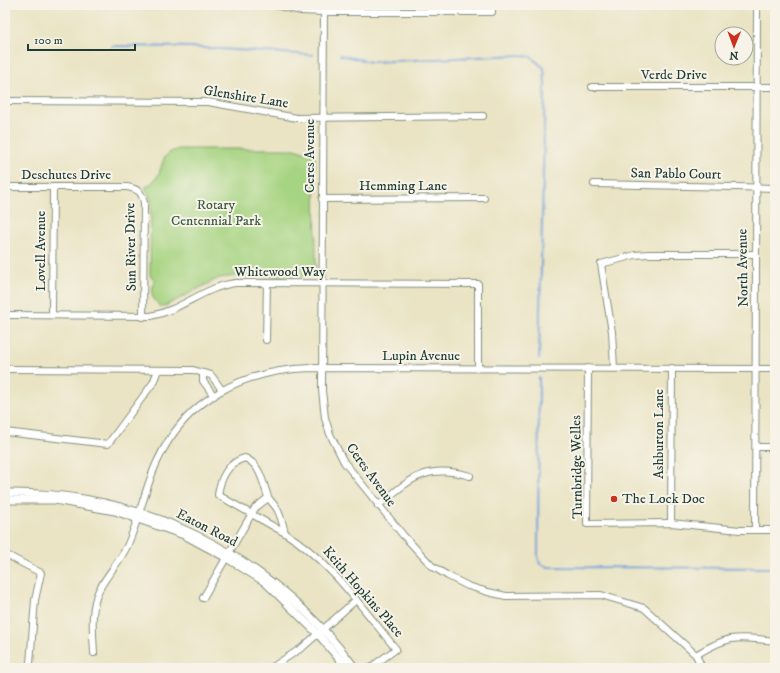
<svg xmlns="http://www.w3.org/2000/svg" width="780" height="673" viewBox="0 0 780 673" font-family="'IM FELL DW Pica',serif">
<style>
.green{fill:#a7d482;stroke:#63885b}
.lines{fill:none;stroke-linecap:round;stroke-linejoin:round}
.stream{stroke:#6fa0d9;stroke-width:2}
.minor-casing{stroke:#84907c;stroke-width:8}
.tertiary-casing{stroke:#84907c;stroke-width:9}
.minor{stroke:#fff;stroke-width:6}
.tertiary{stroke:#fff;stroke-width:7}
.poi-dot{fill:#c8321e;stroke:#f7f3e8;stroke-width:1.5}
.labels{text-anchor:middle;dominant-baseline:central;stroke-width:4;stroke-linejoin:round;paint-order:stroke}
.street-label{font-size:14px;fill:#1f3d34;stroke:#f7f3e8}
.park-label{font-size:14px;fill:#3a5b44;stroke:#f7f3e8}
.poi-label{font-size:14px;fill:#1f3d34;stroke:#f7f3e8;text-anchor:start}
</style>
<rect width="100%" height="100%" fill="#f7f3e8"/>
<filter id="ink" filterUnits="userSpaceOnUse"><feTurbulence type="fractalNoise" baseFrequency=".025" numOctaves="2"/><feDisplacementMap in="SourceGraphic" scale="8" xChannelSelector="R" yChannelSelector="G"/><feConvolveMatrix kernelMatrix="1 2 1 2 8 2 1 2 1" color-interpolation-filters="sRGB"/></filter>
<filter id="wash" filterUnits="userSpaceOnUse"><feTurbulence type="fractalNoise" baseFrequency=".012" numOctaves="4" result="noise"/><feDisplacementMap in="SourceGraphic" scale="16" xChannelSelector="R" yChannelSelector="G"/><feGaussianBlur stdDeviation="0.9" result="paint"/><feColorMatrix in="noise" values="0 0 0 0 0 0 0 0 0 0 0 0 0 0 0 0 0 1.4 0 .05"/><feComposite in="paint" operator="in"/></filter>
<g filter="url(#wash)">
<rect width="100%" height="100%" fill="#eae4c5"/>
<path class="green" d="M179 149H295L315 156 316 267 310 276H237L219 278 165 306 160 307 152 296 154 278 150 276 151 199 145 188C149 185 154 181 157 177 165 164 159 154 179 149Z"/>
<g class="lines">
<g class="stream">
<path d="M112 46 190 47 313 55"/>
<path d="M340 55 371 62 521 55 531 57 544 68 545 84 539 359"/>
<path d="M539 378 538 557 540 564 548 567 775 568"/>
</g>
</g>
</g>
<g filter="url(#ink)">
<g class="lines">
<g class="minor-casing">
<g id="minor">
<path d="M275 5 301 11 324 12H492V5"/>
<path d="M324 5 322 390 325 418 330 434 344 462 403 535 432 566 448 576 468 586 488 592 506 596 601 595 644 608 696 655 702 668"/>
<path d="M592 87H775"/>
<path d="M5 101 208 102 297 118 483 116"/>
<path d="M594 184 775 188"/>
<path d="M5 187H127C138 189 142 192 144 203L143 317"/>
<path d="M322 199 484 198"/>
<path d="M5 315 151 316C182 310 204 287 235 283L478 284V368"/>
<path d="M52 315 53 187"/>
<path d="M266 340 267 283"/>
<path d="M588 368 587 524 671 523 740 530H775"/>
<path d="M614 368 612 332 601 264 635 255 648 254H756"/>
<path d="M5 369 193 370 203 373"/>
<path d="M214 396 203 381V373L211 375 222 390"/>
<path d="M5 432 108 444 153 383 158 370"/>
<path d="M756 447H775"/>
<path d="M245 458C260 464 263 483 268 497 270 501 275 505 277 509 281 516 283 525 285 533L218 495C220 479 228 462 245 458Z"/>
<path d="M378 506C410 479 426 463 470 476"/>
<path d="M671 523 672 368"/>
<path d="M755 530 757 5"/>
<path d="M285 533C330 561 362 608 396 649L370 668"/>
<path d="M5 554 41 573 35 600 30 663 26 668"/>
<path d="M203 598 255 508 268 498"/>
<path d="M94 653C93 632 90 609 99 590 107 574 121 561 128 544 140 517 145 488 157 462 186 398 244 370 311 368L775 369"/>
<path d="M696 655C730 634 737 637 775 641"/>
<path d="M271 668 303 647 356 600"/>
</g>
</g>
<g class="tertiary-casing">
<g id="tertiary">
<path d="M5 493C145 491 272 556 355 668"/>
<path d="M5 500H55L115 511 184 535 225 557 265 582 318 634 347 668"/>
</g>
</g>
<use href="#minor" class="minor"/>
<use href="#tertiary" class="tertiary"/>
</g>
</g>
<circle class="poi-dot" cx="614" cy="499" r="4"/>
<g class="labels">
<g class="street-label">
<text x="674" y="75">Verde Drive</text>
<text transform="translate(246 97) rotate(9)">Glenshire Lane</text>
<text transform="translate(310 156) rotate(-90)">Ceres Avenue</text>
<text transform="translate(676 174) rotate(1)">San Pablo Court</text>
<text x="66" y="175">Deschutes Drive</text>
<text x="403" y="186">Hemming Lane</text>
<text transform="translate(131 247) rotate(-91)">Sun River Drive</text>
<text transform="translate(41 251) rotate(-90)">Lovell Avenue</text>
<text transform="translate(743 268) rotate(-91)">North Avenue</text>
<text x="280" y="272">Whitewood Way</text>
<text x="421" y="356">Lupin Avenue</text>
<text transform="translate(659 434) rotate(-90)">Ashburton Lane</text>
<text transform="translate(577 467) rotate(-91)">Turnbridge Welles</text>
<text transform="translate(371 475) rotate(54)">Ceres Avenue</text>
<text transform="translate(207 528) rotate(27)">Eaton Road</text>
<text transform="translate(363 592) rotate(49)">Keith Hopkins Place</text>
</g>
<g class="park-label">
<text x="216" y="205">Rotary<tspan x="216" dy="16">Centennial Park</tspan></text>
</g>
<g class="poi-label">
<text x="622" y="499">The Lock Doc</text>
</g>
</g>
<rect width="780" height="673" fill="none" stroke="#f7f3e8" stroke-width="20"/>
<g transform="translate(734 46) rotate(181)"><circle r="19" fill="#f7f3e8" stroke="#a1aaa0"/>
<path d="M0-3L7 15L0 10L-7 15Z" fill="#c8321e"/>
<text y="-6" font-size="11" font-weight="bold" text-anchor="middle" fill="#1f3d34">N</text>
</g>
<path d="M28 44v6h107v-6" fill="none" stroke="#1f3d34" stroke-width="2"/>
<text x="34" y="44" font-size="12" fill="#1f3d34" stroke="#f7f3e8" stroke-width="3" paint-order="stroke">100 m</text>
</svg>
